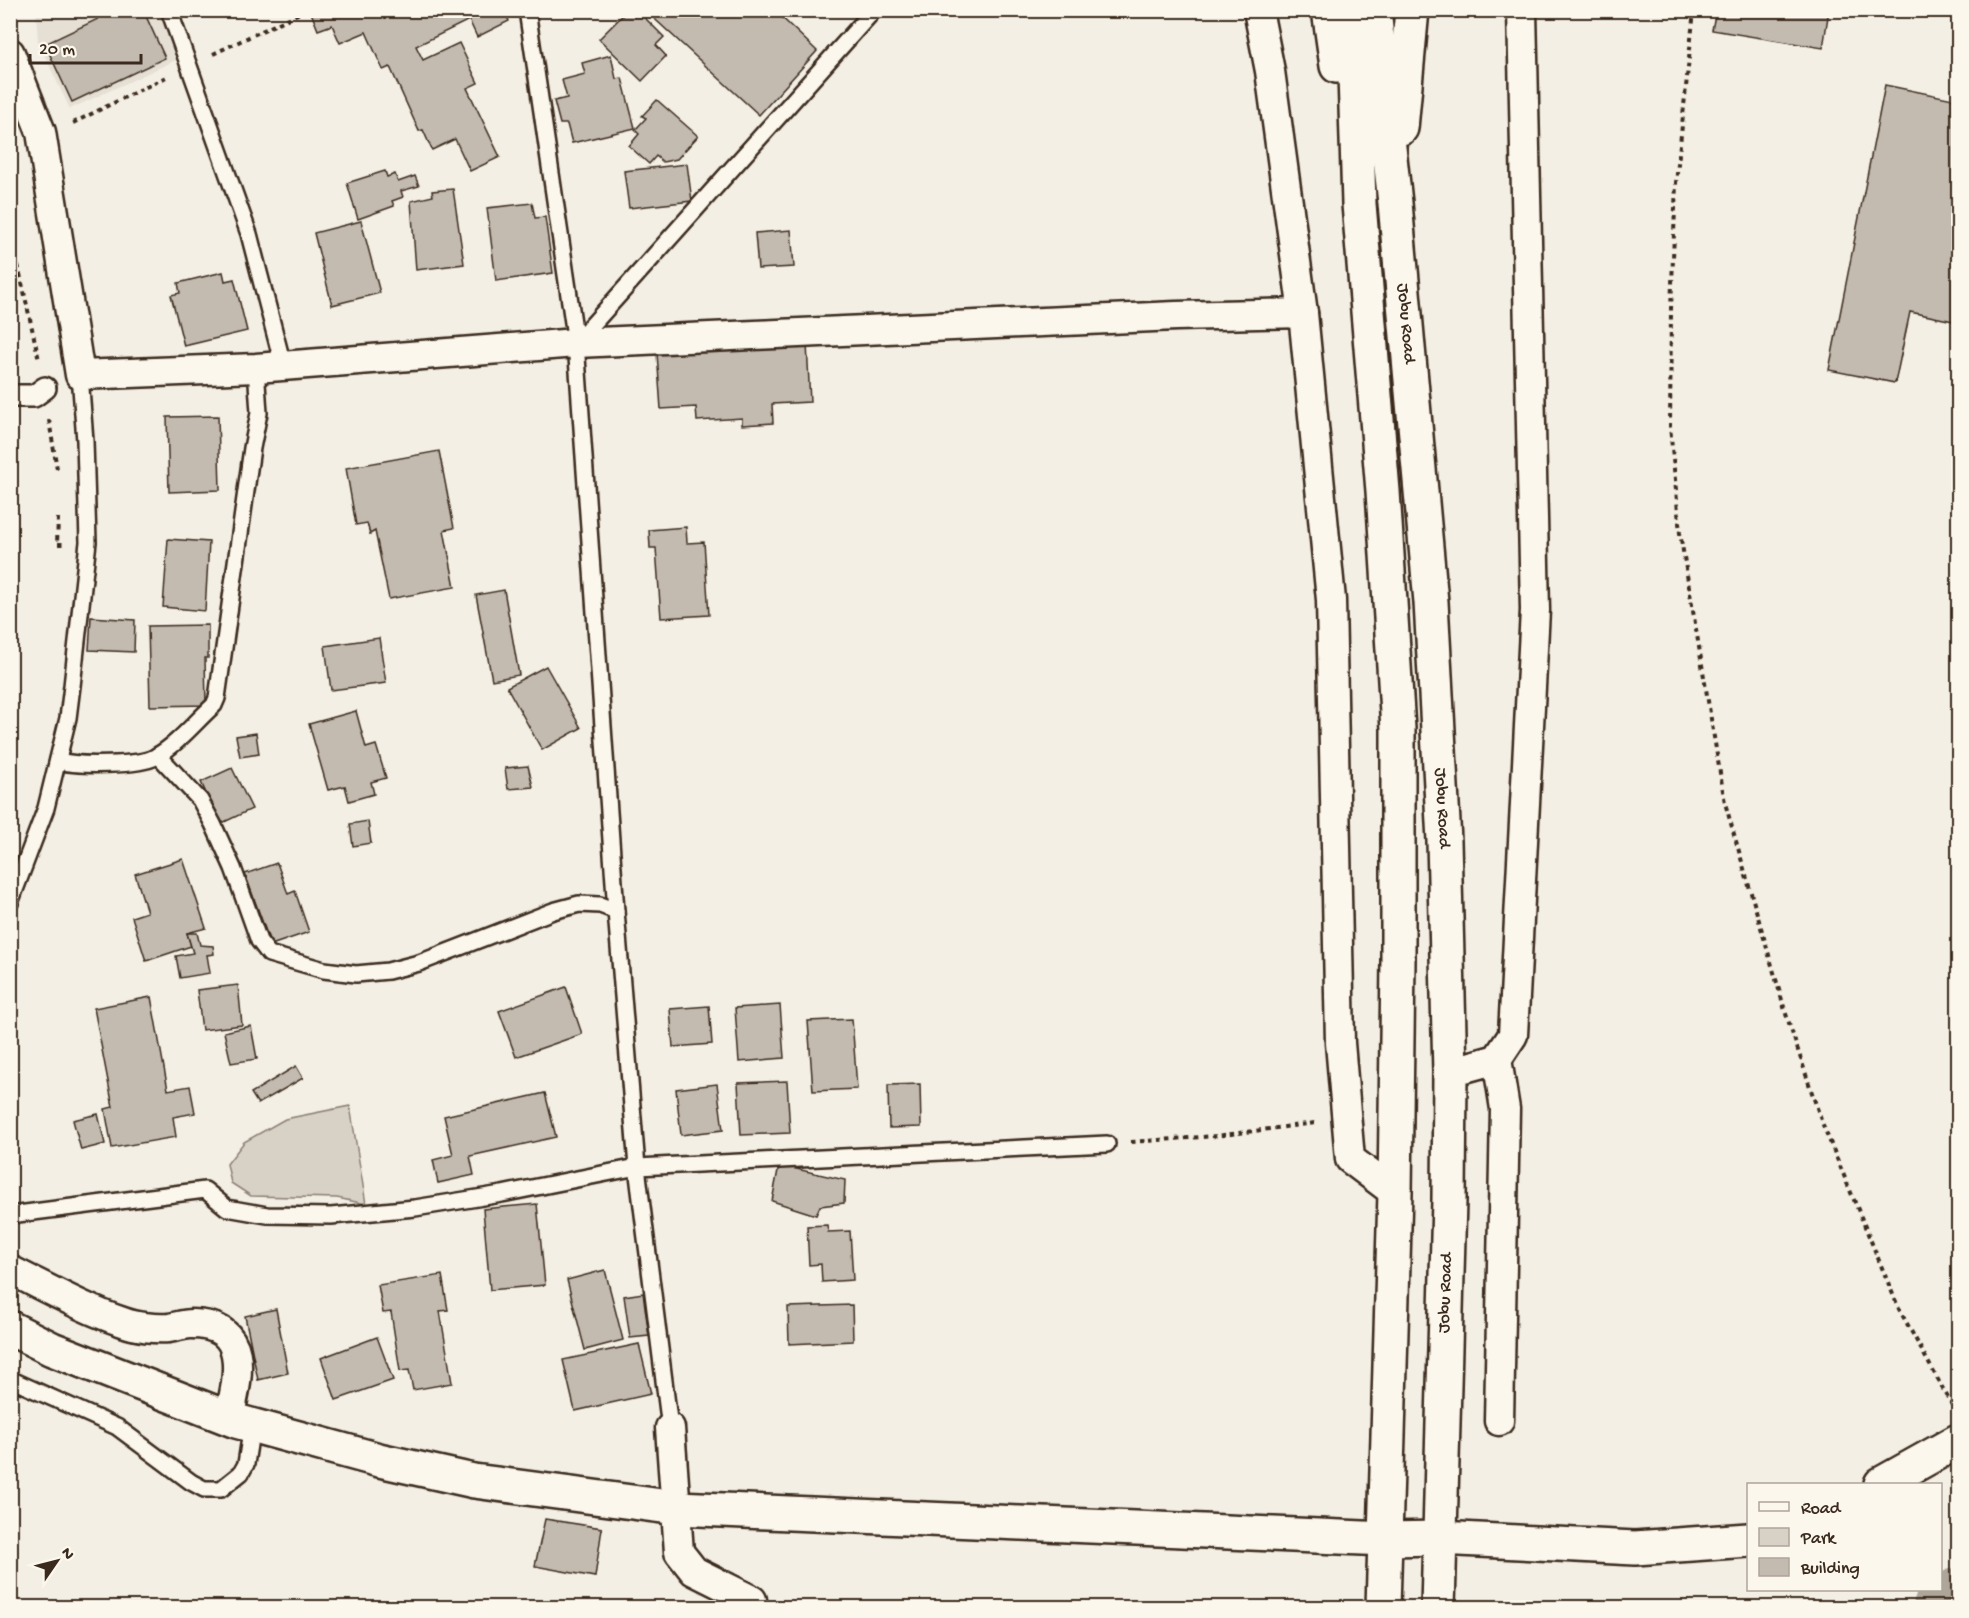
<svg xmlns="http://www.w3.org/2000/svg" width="1969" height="1618" viewBox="0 0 1969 1618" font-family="'Gochi Hand',sans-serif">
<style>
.built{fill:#e5dfd4}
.green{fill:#d8d1c6;stroke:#8a7e72;stroke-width:1.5}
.water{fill:#afa69a;stroke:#817468;stroke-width:1.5}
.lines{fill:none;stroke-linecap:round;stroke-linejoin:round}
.river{stroke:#afa69a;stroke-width:66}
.building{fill:#c3bbb0;stroke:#3b2a1e;stroke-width:1.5}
.service-casing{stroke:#3b2a1e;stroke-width:20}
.pedestrian-casing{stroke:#3b2a1e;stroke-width:26}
.minor-casing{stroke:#3b2a1e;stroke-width:33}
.tertiary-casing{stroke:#3b2a1e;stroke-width:38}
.trunk-casing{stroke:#3b2a1e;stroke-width:38}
.path{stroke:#3b2a1e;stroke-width:4;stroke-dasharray:4.5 4.5;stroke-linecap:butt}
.service{stroke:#fbf7ec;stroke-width:15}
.pedestrian{stroke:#fbf7ec;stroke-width:21}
.minor{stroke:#fbf7ec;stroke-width:28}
.tertiary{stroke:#fbf7ec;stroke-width:33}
.trunk{stroke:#fbf7ec;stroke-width:33}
.labels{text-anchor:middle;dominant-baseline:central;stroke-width:4.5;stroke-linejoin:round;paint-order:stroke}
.street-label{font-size:18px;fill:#3b2a1e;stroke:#fbf7ec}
</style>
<rect width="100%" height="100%" fill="#f3efe4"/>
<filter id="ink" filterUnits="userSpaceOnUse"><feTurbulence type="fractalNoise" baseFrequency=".0167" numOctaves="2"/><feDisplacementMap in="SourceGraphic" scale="12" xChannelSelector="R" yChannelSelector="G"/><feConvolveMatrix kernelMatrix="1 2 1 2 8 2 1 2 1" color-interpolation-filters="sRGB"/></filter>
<g filter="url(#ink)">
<path class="built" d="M36 11H160L176 60 70 109 38 42Z"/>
<path class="green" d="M350 1106 366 1204 337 1198 251 1196 231 1183 227 1164 244 1142 285 1119Z"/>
<path class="water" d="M11 567C22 589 15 607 11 630Z"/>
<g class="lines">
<path class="river" d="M1946 1608 1958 1601"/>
</g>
<g class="building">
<path d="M94 10H152L145 14 165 58 72 102 45 44 98 19Z"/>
<path d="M310 10H504L509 21 477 37 469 20 416 46 423 60 459 43 478 83 467 88 500 157 470 171 455 139 432 150 423 130 419 131 390 67 383 70 366 32 340 43 332 25 318 30Z"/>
<path d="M628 10H637L664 37 656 45 666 56 642 81 599 39Z"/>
<path d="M645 10H774L817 51 759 115Z"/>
<path d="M1716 10H1829L1823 48 1712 30Z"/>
<path d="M611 55 616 79 622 78 635 128 572 143 567 124H560L554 101 567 98 562 80 585 74 582 63Z"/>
<path d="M1885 85 1958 100V322L1910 312 1895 383 1829 370Z"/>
<path d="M657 100 698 136 677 159 663 162 656 156 649 164 629 146 639 134 635 130 646 118 642 116Z"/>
<path d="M687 164 692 201 629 208 624 171Z"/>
<path d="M385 171 387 177 395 174 398 182 415 176 419 186 401 191 403 197 392 201 394 206 358 219 347 183Z"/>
<path d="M453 189 464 264 416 270 411 201 433 196 432 191Z"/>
<path d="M532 203 535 218 545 217 553 273 496 281 487 208Z"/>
<path d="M361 221 380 293 332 305 314 233Z"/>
<path d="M791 230 794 267 758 269 755 233Z"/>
<path d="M223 272 225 281 234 279 247 331 184 346 171 295 180 293 178 283Z"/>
<path d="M807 344 810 402 772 404 773 423 742 425V418L697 421 696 407 661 409 657 353Z"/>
<path d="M218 416 220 490 169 492 167 417Z"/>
<path d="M439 451 454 528 444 530 455 587 389 599 375 531 370 534 367 523 356 525 346 468Z"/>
<path d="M686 527 687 543 704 542 709 615 661 618 656 548H650L649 530Z"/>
<path d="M168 539 209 542 205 611 163 607Z"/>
<path d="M504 590 519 675 492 680 476 595Z"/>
<path d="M91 617 135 620 134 652 89 650Z"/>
<path d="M208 625V658H205L206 705 150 706 148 626Z"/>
<path d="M379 638 386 683 331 690 325 646Z"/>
<path d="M546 666 581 728 542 750 507 687Z"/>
<path d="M356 711 366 748 376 745 386 778 371 782 374 794 349 801 345 786 328 790 309 724Z"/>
<path d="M256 733 259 754 240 757 236 736Z"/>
<path d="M528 766 533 787 508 789 505 768Z"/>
<path d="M232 768 252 809 220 824 201 782Z"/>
<path d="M368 821 371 843 353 846 350 824Z"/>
<path d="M183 859 206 928 187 933 191 946 146 961 132 917 147 912 135 874Z"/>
<path d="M277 863 288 894 295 891 309 932 271 945 245 874Z"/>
<path d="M187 933H197L200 945 213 946 214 954 207 955 210 973 180 978 176 956 193 953Z"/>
<path d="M238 985 242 1025 202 1030 197 990Z"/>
<path d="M566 987 582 1034 516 1057 499 1011Z"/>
<path d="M151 997 168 1090 190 1086 195 1113 173 1117 176 1137 112 1148 105 1109 113 1107 94 1008Z"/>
<path d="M780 1005 784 1058 739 1062 735 1008Z"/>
<path d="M709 1006 712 1044 673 1047 670 1009Z"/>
<path d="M852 1019 857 1089 813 1091 808 1021Z"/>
<path d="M251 1026 257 1059 231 1063 224 1032Z"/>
<path d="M296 1066 303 1078 258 1104 251 1093Z"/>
<path d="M787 1081 790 1133 741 1135 738 1083Z"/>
<path d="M717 1084 723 1130 681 1135 676 1089Z"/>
<path d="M920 1084 921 1127 889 1128 888 1085Z"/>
<path d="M545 1093 556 1137 470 1156 474 1175 438 1183 433 1160 453 1155 444 1116Z"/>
<path d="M98 1114 105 1144 81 1150 73 1120Z"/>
<path d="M779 1165 845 1180 844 1203 820 1206 816 1215 772 1201Z"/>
<path d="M537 1204 545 1285 490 1290 483 1209Z"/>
<path d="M827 1225 828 1232 850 1231 853 1280 822 1282 821 1264 809 1265 807 1226Z"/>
<path d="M605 1270 623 1340 585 1350 567 1280Z"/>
<path d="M442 1275 448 1310 440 1311 452 1383 413 1390 409 1370 400 1371 391 1312 383 1313 378 1285Z"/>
<path d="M643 1293 649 1336 630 1338 624 1296Z"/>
<path d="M852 1305 853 1341 789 1344 788 1307Z"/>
<path d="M276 1309 288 1373 258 1380 245 1316Z"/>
<path d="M377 1337 393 1380 336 1400 321 1358Z"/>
<path d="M639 1344 651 1394 575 1411 563 1360Z"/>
<path d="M545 1519 602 1528 595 1577 535 1566Z"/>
</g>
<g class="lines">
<g class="service-casing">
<g id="service">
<path d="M169 10 249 234 283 365"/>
<path d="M527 10 576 343 616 911 637 1167 670 1428"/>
<path d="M576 343 874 10"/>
<path d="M158 755 200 800 213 824 233 868 259 941 269 954 324 970 356 974 388 971 419 963 553 911 579 904 600 905 616 911"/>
<path d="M58 761C76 766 140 766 155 757 177 745 195 722 214 705L217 698 252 448 259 413 256 368"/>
<path d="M10 903 46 808 68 718 72 686 88 542 85 441 80 375"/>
<path d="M10 1215 205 1190 227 1208 267 1215 331 1216 415 1208 502 1194 637 1167 1107 1144"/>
<path d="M10 1379 117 1427 191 1482 204 1489H221L241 1473 246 1464 252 1425"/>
</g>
</g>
<g class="pedestrian-casing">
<path id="pedestrian" d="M10 396H34L45 388"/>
</g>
<g class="minor-casing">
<g id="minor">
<path d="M1258 10 1270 71 1303 313 1331 600 1340 1043 1350 1159 1395 1193"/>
<path d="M10 53 41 132 80 375 256 368 576 343 1176 316 1303 313"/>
<path d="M1497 1059 1505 1109 1499 1421"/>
<path d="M1450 1072 1497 1059 1513 1035 1535 610 1522 10"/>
<path d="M10 1270C45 1287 86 1310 123 1322 136 1327 155 1329 169 1328 176 1327 184 1324 191 1324 252 1324 238 1378 229 1418"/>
<path d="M670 1428 679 1552 694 1571 752 1600"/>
</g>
</g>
<g class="tertiary-casing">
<g id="tertiary">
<path d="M10 1328 52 1349 236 1421 379 1460 474 1481 677 1508 1386 1539 1440 1538 1635 1548 1748 1540"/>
<path d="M1881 1484 1958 1441"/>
</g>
</g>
<g class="trunk-casing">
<g id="trunk">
<path d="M1329 10 1337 66"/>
<path d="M1353 10 1359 204 1383 491 1398 729V961L1395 1193 1383 1608"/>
<path id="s1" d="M1374 10 1395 203 1431 602 1444 841 1450 1072 1449 1200 1438 1608"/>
<path d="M1401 128 1412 10"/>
</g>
</g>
<g class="path">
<path d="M1694 10 1676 183 1671 309 1670 426 1680 533 1725 803 1786 1014 1821 1120 1899 1309 1953 1407"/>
<path d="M213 54 306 10"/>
<path d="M73 123 166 77"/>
<path d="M18 265 39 360"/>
<path d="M49 420 57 469"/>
<path d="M58 518 57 544H63"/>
<path d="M1131 1142 1216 1136 1315 1123"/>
</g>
<use href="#service" class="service"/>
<use href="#pedestrian" class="pedestrian"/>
<use href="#minor" class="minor"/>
<use href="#tertiary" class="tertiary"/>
<use href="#trunk" class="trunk"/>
</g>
</g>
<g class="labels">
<g class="street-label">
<text stroke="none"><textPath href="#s1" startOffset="315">Jobu Road</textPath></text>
<text stroke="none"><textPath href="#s1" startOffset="801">Jobu Road</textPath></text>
<text transform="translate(1446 1293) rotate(-88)">Jobu Road</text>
</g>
</g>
<rect width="1969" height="1618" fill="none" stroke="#fbf7ec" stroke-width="36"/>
<rect x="18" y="18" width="1933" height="1582" fill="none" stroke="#3b2a1e" stroke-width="2" filter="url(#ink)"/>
<rect x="1747" y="1483" width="195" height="108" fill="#fbf7ec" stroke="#aea59a" stroke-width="1.5"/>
<rect x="1759" y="1502" width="30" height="9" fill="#fbf7ec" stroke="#aea59a" stroke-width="1.5"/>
<text x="1801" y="1513" font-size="18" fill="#3b2a1e">Road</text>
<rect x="1759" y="1528" width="30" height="18" fill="#d8d1c6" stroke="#aea59a" stroke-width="1.5"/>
<text x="1801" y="1543" font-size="18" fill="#3b2a1e">Park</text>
<rect x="1759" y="1558" width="30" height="18" fill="#c3bbb0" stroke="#aea59a" stroke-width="1.5"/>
<text x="1801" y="1573" font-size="18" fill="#3b2a1e">Building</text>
<g transform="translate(57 1561) rotate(55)" stroke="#fbf7ec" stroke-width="4.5" paint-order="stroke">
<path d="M0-4.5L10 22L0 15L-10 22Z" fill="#3b2a1e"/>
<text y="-9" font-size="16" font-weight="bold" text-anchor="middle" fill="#3b2a1e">N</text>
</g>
<path d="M30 54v9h111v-9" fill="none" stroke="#3b2a1e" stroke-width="3"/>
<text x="39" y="54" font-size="18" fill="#3b2a1e" stroke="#fbf7ec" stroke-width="4.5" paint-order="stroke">20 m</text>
</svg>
